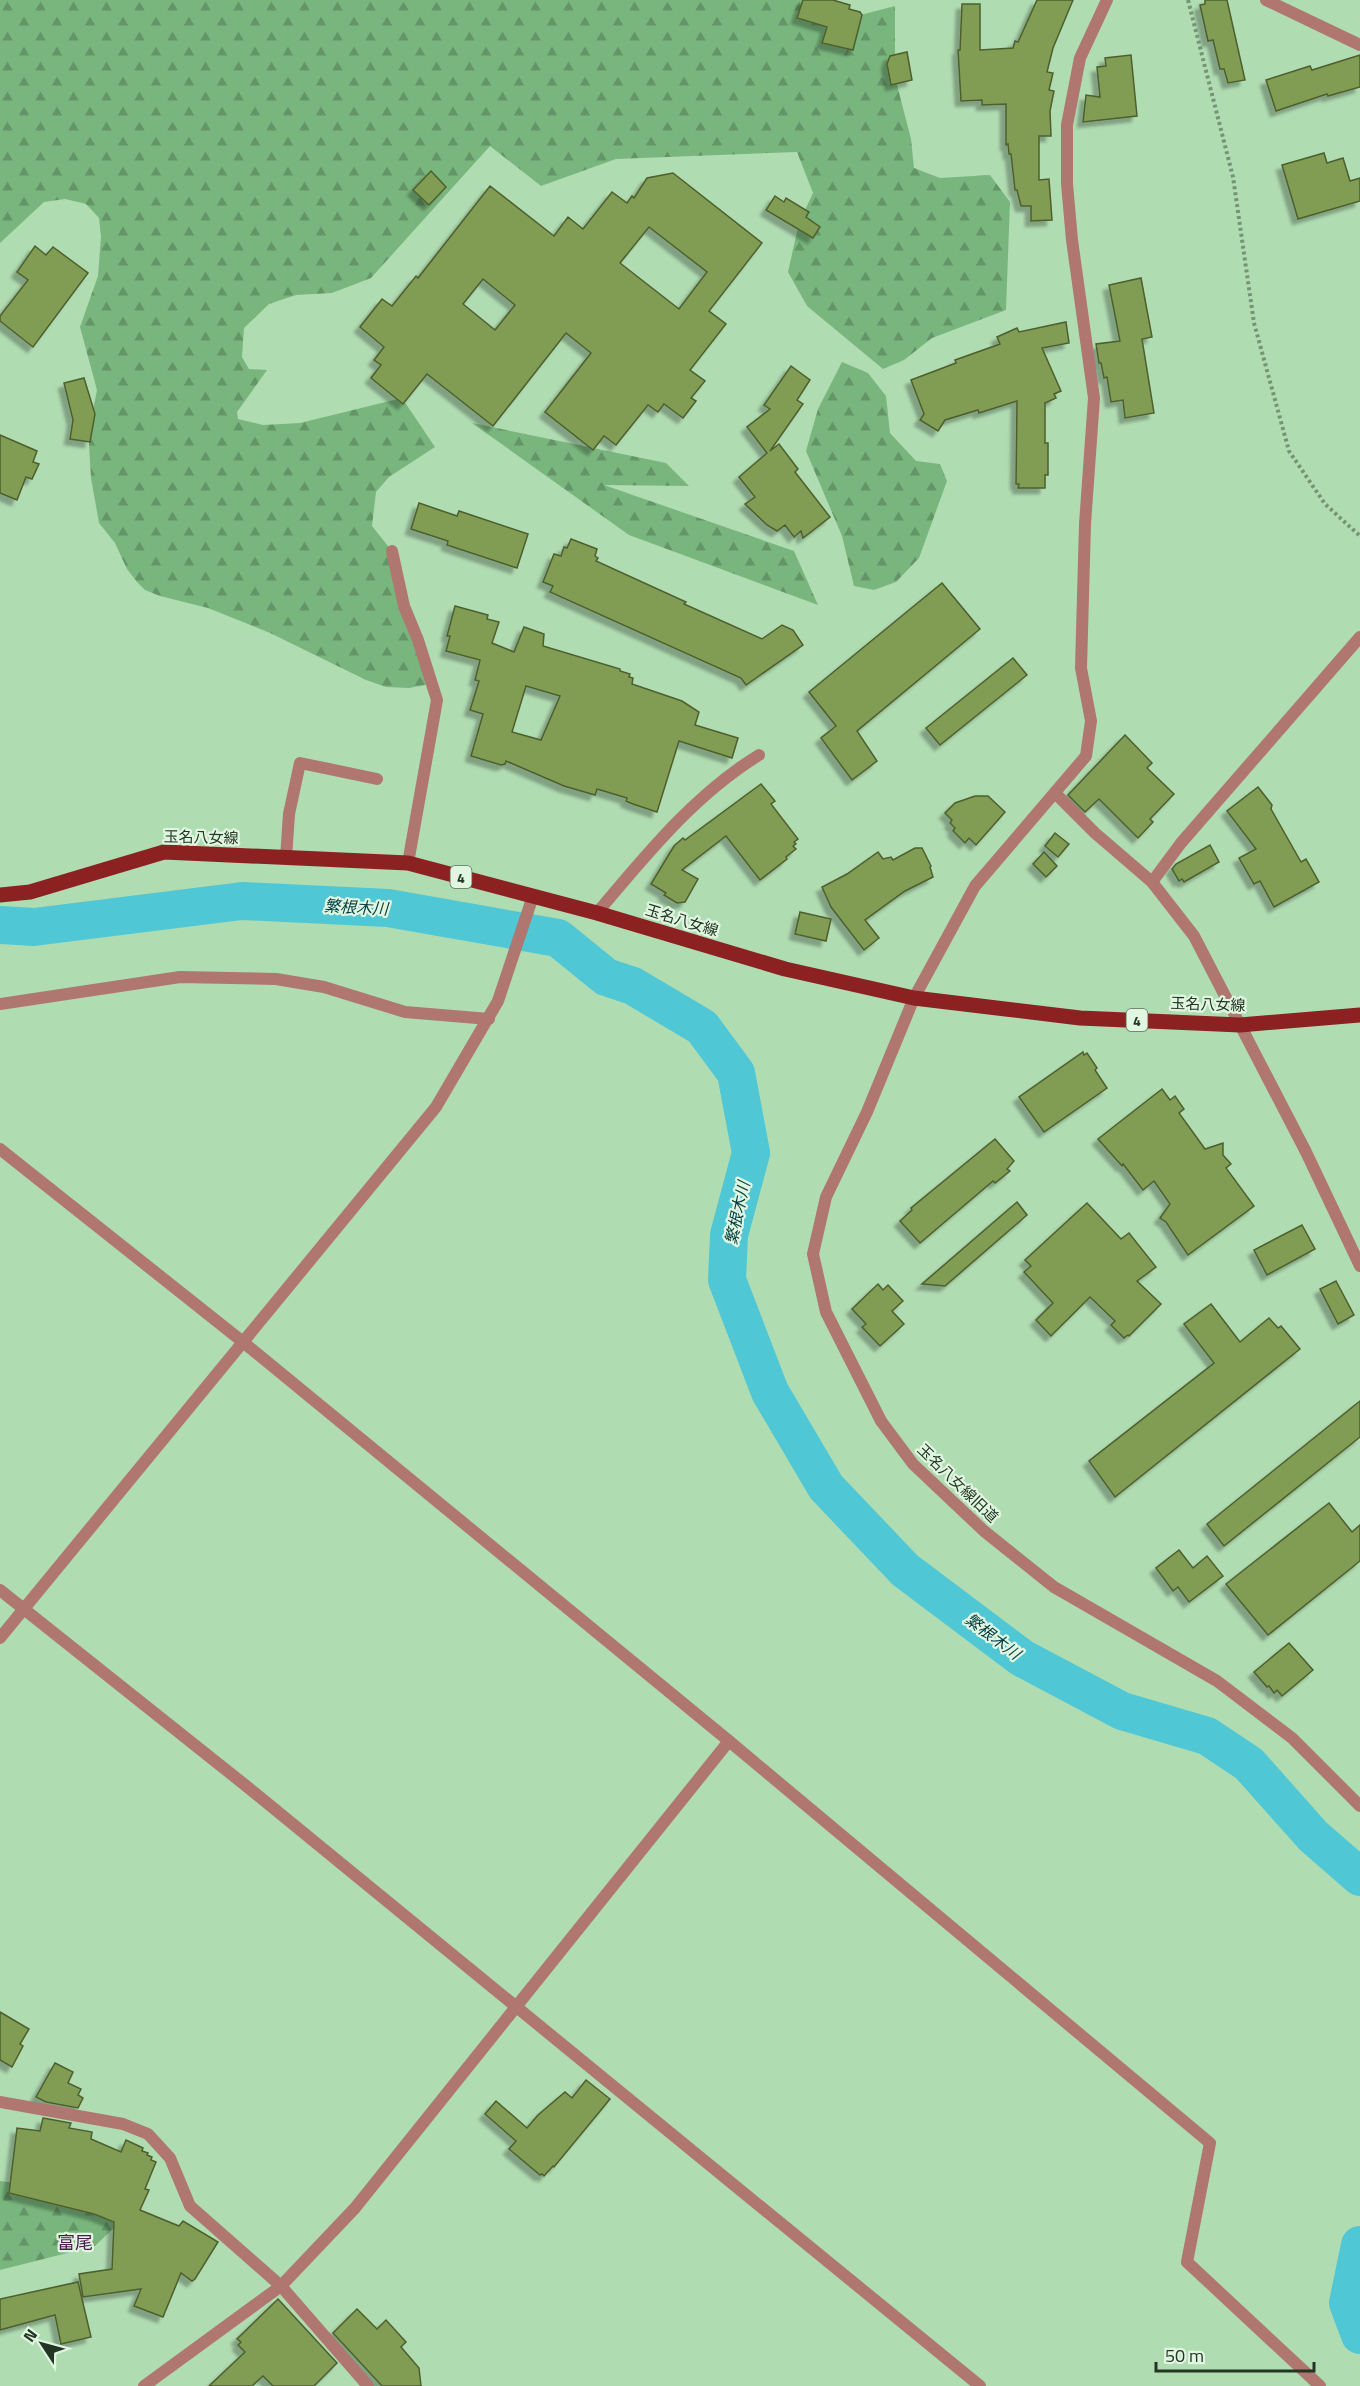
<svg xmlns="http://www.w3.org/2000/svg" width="1360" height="2386" viewBox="0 0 1360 2386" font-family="'Titillium Web','Noto Sans JP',sans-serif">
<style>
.forest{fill:url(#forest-firs)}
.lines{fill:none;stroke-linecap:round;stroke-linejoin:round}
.river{stroke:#50c7d4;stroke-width:38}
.building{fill:#819d52;stroke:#4d5f2f;stroke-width:1.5;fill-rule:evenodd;filter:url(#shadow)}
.path{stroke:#749475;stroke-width:4;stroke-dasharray:3 3;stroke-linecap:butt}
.minor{stroke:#b07670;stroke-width:12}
.tertiary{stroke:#b07670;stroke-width:12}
.primary{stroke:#8b2121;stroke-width:15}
.labels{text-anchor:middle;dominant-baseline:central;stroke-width:4.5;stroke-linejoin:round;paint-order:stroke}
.shield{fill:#e0f6e0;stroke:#5c6f5c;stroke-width:1.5}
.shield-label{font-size:14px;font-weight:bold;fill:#243524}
.street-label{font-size:15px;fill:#243524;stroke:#e0f6e0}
.water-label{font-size:16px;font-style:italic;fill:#023c42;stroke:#e0f6e0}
.quarter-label{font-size:18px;fill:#4b1c4e;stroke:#e0f6e0}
</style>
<defs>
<pattern id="forest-firs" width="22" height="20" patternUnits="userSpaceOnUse" patternTransform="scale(1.5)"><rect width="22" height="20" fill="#79b67d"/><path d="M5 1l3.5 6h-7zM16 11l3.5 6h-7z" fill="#639566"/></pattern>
<filter id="shadow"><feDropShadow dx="-5.5" dy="5.5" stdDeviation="1.5" flood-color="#0004"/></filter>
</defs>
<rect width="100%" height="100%" fill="#b0dcb2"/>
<g class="forest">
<path d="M0 0H813L841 20 895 6V77L911 139 914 168 940 178 990 175 1010 202 1006 310 932 338 904 360 883 369 807 306 788 272 799 223 813 193 797 152 616 159 541 186 490 146 371 278 332 293 296 295 269 304 244 328 242 357 249 369 267 370 237 412 238 419 263 425 300 423 402 398 435 447 389 477 376 492 372 526 392 551 430 684 409 688 386 687 366 680 270 633 208 608 160 596 145 590 137 582 127 569 115 543 99 523 91 478 89 444 91 420 97 390 80 327 98 276 101 237 99 218 86 204 65 199 44 202 0 243Z"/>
<path d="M842 362 868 373 886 396 890 433 916 461 940 464 947 481 919 558 896 582 874 590 854 586 842 536 806 451 818 409Z"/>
<path d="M472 423 666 463 689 486 604 485 794 551 818 605 629 535Z"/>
<path d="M0 2181 69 2190 119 2223 95 2246 0 2270Z"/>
</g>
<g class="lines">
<g class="river">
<path d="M0 925 34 927 242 901 388 908 558 938 606 977 633 986 702 1027 736 1073 751 1153 729 1235 727 1280 770 1392 826 1487 905 1570 1022 1658 1122 1711 1207 1736 1249 1764 1313 1836 1360 1877"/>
<path d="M1360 2245 1348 2303 1360 2335"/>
</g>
</g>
<g class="building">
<path d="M803 0H833L850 5 849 9 860 12 862 15 853 50 822 43 827 27 797 18Z"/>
<path d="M1037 0H1073L1053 48 1047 72 1053 73 1049 90 1054 91 1050 111 1051 136H1039V180L1049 179 1052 220 1031 221V206H1021L1017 190H1015L1011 154H1009L1008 144 1006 145V104L982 105V100L961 101 958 50H960L962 4H980V50L1013 48 1015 41 1018 42Z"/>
<path d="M1205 0H1227L1245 80 1228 83 1224 69H1220L1213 40 1208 41 1200 5 1205 4Z"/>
<path d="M907 52 912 80 891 85 887 64 890 56Z"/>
<path d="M1131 55 1137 116 1083 122 1086 95 1100 97 1097 67 1106 66 1105 58Z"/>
<path d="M1360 55V87L1328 96 1327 94 1276 111 1266 80 1310 66 1312 70Z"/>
<path d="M1324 153 1327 163 1343 158 1350 181 1360 178V201L1298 219 1282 165Z"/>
<path d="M431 171 446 187 429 205 413 190Z"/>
<path d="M673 173 762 243 709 311 726 324 690 370 705 381 691 398 696 401 683 418 664 404 658 412 648 405 616 445 604 436 593 450 545 412 591 353 566 333 493 426 427 374 403 404 371 378 381 365 374 360 384 347 360 327 382 299 392 306 416 276 418 278 490 186 554 236 568 217 583 229 612 192 627 203 632 196 634 198 647 178ZM649 227 707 272 679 309 620 263ZM483 279 515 305 495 330 463 304Z"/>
<path d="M775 196 784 202 786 198 809 212 806 217 820 227 813 238 766 210Z"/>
<path d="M35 246 46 255 53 247 88 273 33 347 0 321V316L28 280 17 272Z"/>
<path d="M1141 278 1152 337 1142 339 1154 413 1125 418 1123 400 1111 402 1107 377 1104 378 1101 363H1099L1096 344 1120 341 1109 285Z"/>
<path d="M1066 322 1069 343 1042 348 1061 391 1054 394 1056 398 1045 403V443H1048V475H1045V488H1018L1019 484H1016L1017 401 979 413 978 410 945 420 938 431 920 420 924 414 911 380 956 363 955 360 1000 344 997 337 1017 328 1019 332Z"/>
<path d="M791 366 810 380 797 400 803 404 770 451 779 444 798 469 795 472 830 517 803 538 801 531 794 537 785 525 777 531 767 525 745 504 755 497 739 477 767 453 747 427 770 409 764 405Z"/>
<path d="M84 378 95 414 90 442 70 439 73 420 64 383Z"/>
<path d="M0 435 37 451 33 462 39 464 32 479 26 477 17 500 0 493Z"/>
<path d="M419 503 457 516 459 511 528 534 517 568 447 545 448 541 411 529Z"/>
<path d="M571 539 597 549 595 556 598 558 596 561 686 602 684 604 762 639 782 625 793 630 803 645 746 685 741 678 550 592 553 586 543 582 554 554 561 556 564 547 567 548Z"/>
<path d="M942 583 980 629 857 731 877 761 852 780 821 738 836 726 809 692Z"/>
<path d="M455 606 488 615 487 619 499 622 492 643 514 652 524 627 544 634 543 646 620 669V671L630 674 629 677 633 678 632 684 682 701 699 712 695 725 738 738 732 758 679 741 657 812 633 804 626 801 627 798 597 789 595 795 564 786 506 761 505 764 501 765 471 756 483 714 470 710 479 681 475 680 480 660 446 651 450 636H447ZM526 686 560 696 541 740 512 732Z"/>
<path d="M1013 658 1027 675 940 745 926 728Z"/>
<path d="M1125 735 1152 763 1147 768 1174 794 1150 819 1153 822 1138 838 1099 799 1085 812 1068 795Z"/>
<path d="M761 784 775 801 771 804 798 839 794 842 796 844 793 846 796 849 786 857 787 859 760 880 726 836 682 870 698 879 685 902 677 903 664 895 666 893 651 884 674 846 683 838 685 840Z"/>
<path d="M1258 787 1272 805 1271 809 1301 862 1306 859 1319 882 1274 907 1260 881 1254 884 1239 858 1256 849 1227 811Z"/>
<path d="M975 796H988L1005 812 976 845 969 838 965 843 953 831 955 828 950 823 952 820 945 813 955 803Z"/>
<path d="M1055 833 1069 844 1058 857 1045 846Z"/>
<path d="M1210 845 1219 862 1184 882 1182 879 1179 881 1172 869 1176 864Z"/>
<path d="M915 848H922L931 866 930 867 933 877 905 891 865 920 879 938 864 950 831 907 822 887 847 874 878 852 883 859 891 857 893 860Z"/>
<path d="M1044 852 1057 866 1046 877 1033 864Z"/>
<path d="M800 912 831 919 826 941 795 934Z"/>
<path d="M1083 1052 1084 1055 1087 1053 1097 1068 1095 1070 1107 1088 1044 1132 1019 1097Z"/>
<path d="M1162 1089 1170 1100 1175 1096 1184 1109 1179 1113 1205 1149 1223 1143V1155L1231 1164 1226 1168 1254 1206 1188 1255 1166 1222 1160 1218 1170 1204 1154 1181 1143 1190 1123 1164 1122 1166 1098 1139Z"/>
<path d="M995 1139 1014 1161 1007 1169 1010 1171 995 1183 993 1181 920 1243 900 1221 912 1210 911 1208Z"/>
<path d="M1017 1202 1027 1215 945 1286 922 1284Z"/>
<path d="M1087 1203 1121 1239 1129 1233 1156 1267 1137 1281 1161 1304 1129 1336 1128 1335 1124 1338 1111 1325 1115 1321 1090 1297 1051 1336 1036 1320 1053 1303 1024 1272 1031 1266 1025 1260Z"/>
<path d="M1302 1225 1315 1249 1267 1275 1254 1250Z"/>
<path d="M1336 1281 1354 1315 1338 1324 1320 1289Z"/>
<path d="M878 1284 883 1290 888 1285 903 1301 892 1311 904 1324 880 1346 862 1327 866 1324 852 1309Z"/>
<path d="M1211 1304 1240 1342 1269 1318 1278 1328 1281 1326 1300 1349 1115 1497 1089 1461 1214 1363 1184 1324Z"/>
<path d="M1360 1401V1437L1224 1546 1207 1524Z"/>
<path d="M1329 1503 1352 1532 1360 1525V1561L1268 1635 1226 1584Z"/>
<path d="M1179 1550 1193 1568 1207 1556 1223 1576 1189 1602 1178 1587 1173 1591 1156 1568Z"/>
<path d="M1289 1643 1313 1670 1282 1696 1277 1690 1274 1693 1269 1686 1267 1687 1254 1672Z"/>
<path d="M0 2012 29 2029 20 2044 23 2046 12 2067 0 2060Z"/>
<path d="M55 2063 73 2072 68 2083 81 2089 78 2095 83 2098 78 2108 46 2102 36 2097Z"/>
<path d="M586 2080 610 2099 554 2167 553 2166 544 2176 542 2174 540 2175 509 2149 516 2141 485 2114 496 2101 527 2128 538 2115 565 2092 572 2098Z"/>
<path d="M43 2118 71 2123 69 2128 92 2132 91 2139 121 2152 126 2140 143 2148 142 2151 148 2153 147 2155 152 2157 151 2160 156 2162 145 2189 149 2190 140 2210 179 2226 183 2221 218 2242 195 2279 192 2281 181 2273 163 2317 134 2306 141 2289 83 2297 79 2274 112 2269 114 2222 94 2214 9 2193 17 2128 40 2131Z"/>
<path d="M78 2282 91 2337 61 2344 55 2315 0 2330V2299Z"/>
<path d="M278 2299 337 2363 314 2386H273L263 2376 252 2386H209L245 2352 238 2345 241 2342 237 2339Z"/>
<path d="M357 2309 377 2329 386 2320 406 2342 401 2347 419 2368 421 2386H382L333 2333Z"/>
</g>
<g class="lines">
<path class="path" d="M1188 0 1233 177 1254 323 1289 451 1325 504 1360 536"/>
<g class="minor">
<path d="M1266 0 1360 45"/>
<path d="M392 551 404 606 418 640 437 700 408 863"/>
<path d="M1055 793 1095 833 1152 882 1194 936 1306 1152 1360 1266"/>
<path d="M286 858 289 814 300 763 377 779"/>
<path d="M1152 882 1181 843 1360 637"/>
<path d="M597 913C646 855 694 795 759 755"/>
<path d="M914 998 975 886 1086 756 1091 721 1081 668 1085 524 1094 398 1072 240 1067 184V125L1080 58 1107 0"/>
<path d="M0 1004 180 977 276 979 324 987 405 1012 489 1019"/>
<path d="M0 1149 243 1342 729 1741 1210 2143 1187 2262 1320 2386"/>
<path d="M0 1590 245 1785 980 2386"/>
<path d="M0 1638 436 1107 498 1001 533 896"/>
<path d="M0 2102 123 2124 148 2134 170 2158 190 2206 281 2286 368 2386"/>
<path d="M144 2386 281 2286 355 2208 729 1741"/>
</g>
<path class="tertiary" d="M914 998 867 1112 826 1197 813 1254 826 1312 881 1421 913 1464 984 1531 1054 1587 1217 1681 1292 1738 1360 1806"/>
<path class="primary" d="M0 895 30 892 164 852 408 863 597 913 785 969 914 998 1080 1018 1240 1025 1360 1015"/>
</g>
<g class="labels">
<g class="shield">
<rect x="450.5" y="866" width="21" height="22" rx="4.5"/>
<rect x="1126.5" y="1009" width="21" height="22" rx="4.5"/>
</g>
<g class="shield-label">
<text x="461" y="877">4</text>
<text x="1137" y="1020">4</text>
</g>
<g class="street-label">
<text transform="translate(201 837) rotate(1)">玉名八女線</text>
<text transform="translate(682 920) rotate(17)">玉名八女線</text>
<text transform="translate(1208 1004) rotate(2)">玉名八女線</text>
<text transform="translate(958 1483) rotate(44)">玉名八女線旧道</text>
</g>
<g class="water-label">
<text transform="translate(356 907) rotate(3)">繁根木川</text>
<text transform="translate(737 1213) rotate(-78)">繁根木川</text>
<text transform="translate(993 1636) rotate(37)">繁根木川</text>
</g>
<g class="quarter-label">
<text x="75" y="2242">富尾</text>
</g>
</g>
<g transform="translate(42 2344) rotate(306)" stroke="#e0f6e0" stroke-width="4.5" paint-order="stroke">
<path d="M0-4.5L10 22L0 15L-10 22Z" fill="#243524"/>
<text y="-9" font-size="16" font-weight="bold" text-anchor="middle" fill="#243524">N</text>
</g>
<path d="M1156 2362v9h158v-9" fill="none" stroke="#243524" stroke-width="3"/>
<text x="1165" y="2362" font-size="18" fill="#243524" stroke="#e0f6e0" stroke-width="4.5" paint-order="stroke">50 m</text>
</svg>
